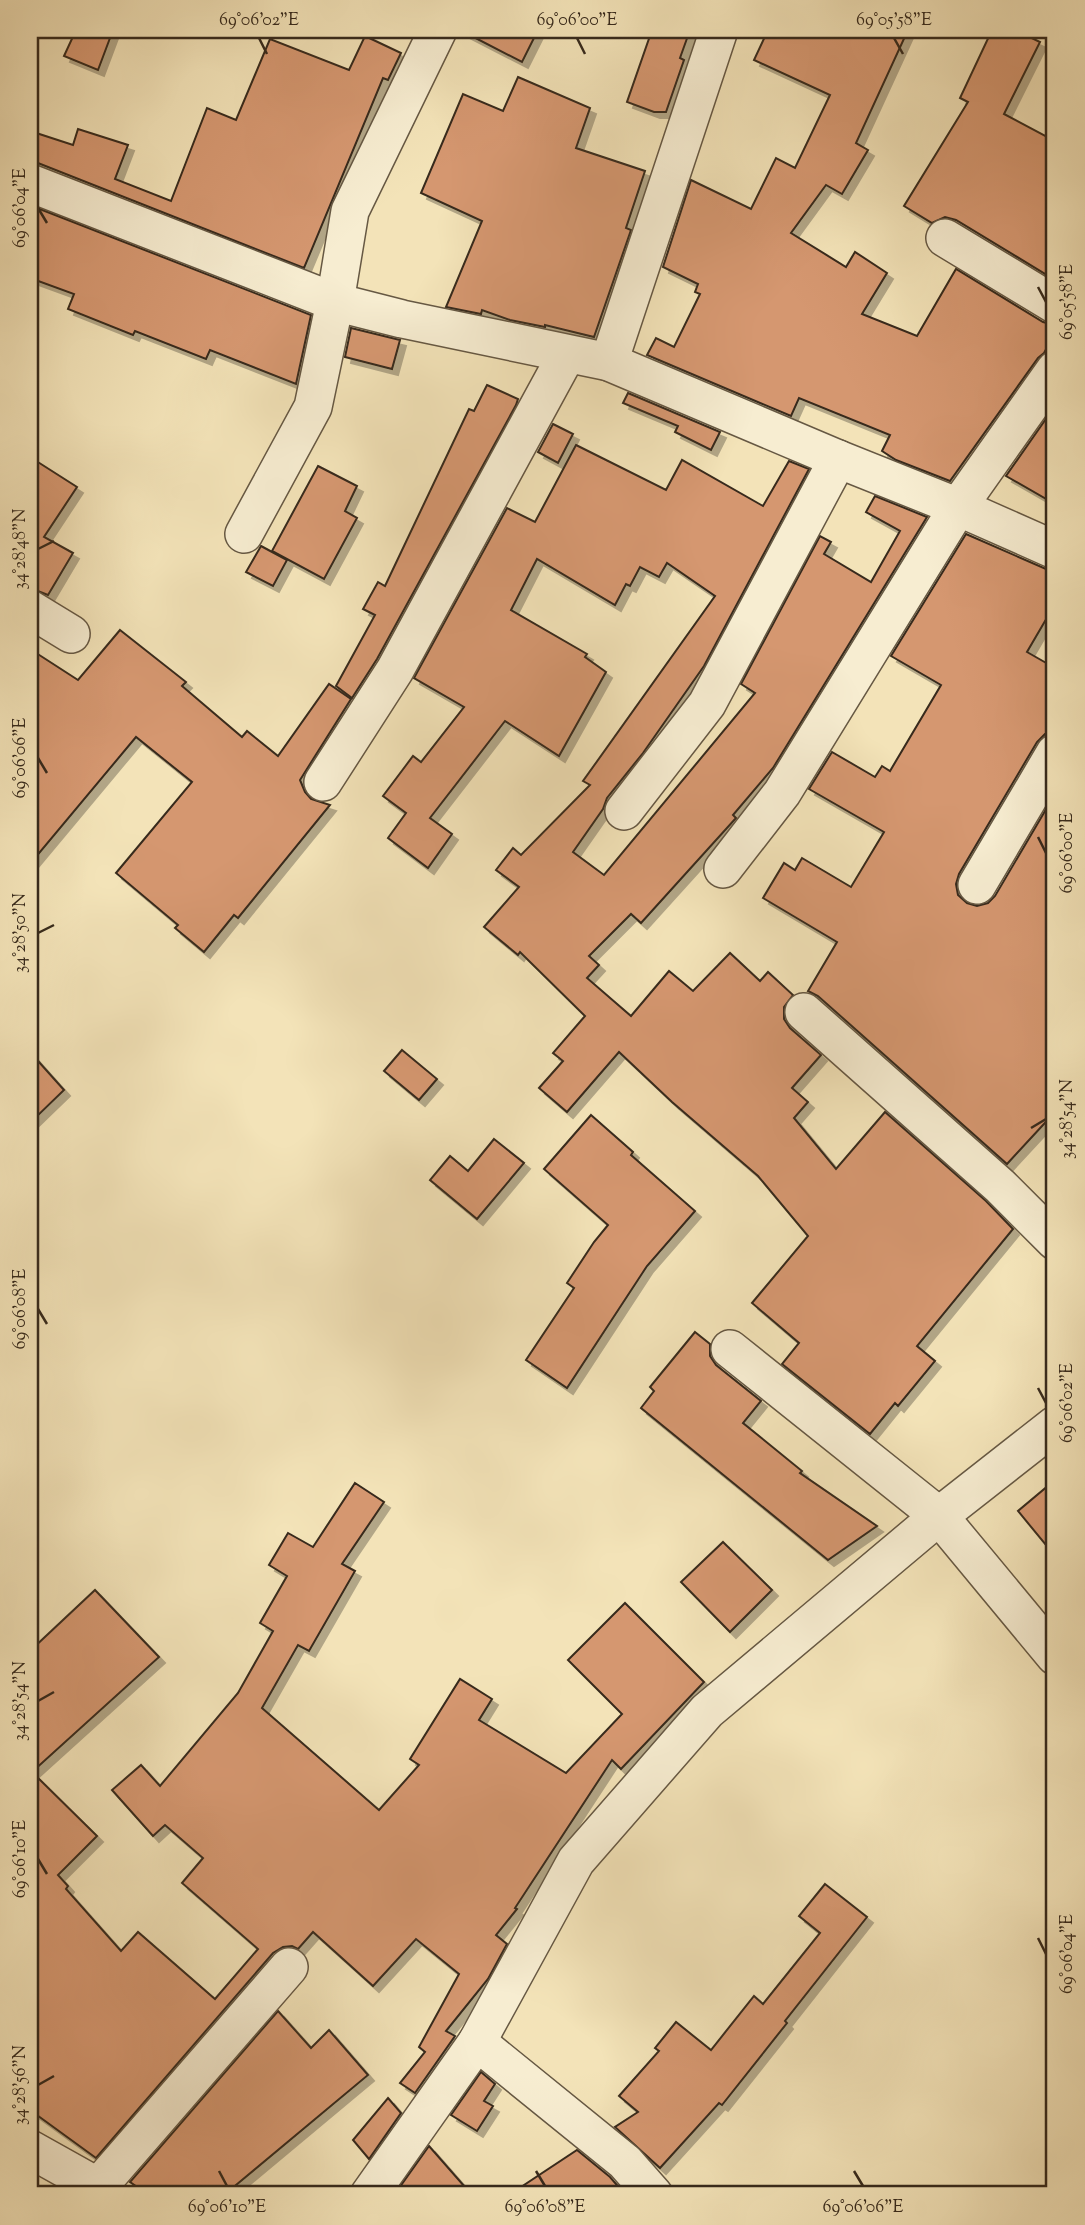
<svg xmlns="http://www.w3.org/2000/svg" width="1085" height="2225" viewBox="0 0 1085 2225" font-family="'Sorts Mill Goudy',serif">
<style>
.building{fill:#d59770;stroke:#372a1c;stroke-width:2;filter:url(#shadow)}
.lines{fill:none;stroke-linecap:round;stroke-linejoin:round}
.minor-casing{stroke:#665843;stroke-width:40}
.minor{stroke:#f7edd1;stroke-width:37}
.ticks{fill:none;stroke:#372a1c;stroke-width:2.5}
.neatline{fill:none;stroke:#372a1c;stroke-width:2.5}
.ticks-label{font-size:18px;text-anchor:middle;fill:#372a1c}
</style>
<defs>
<filter id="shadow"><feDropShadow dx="6" dy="6" stdDeviation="0" flood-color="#0004"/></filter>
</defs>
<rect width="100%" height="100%" fill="#f3e3b8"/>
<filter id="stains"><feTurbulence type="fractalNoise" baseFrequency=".00286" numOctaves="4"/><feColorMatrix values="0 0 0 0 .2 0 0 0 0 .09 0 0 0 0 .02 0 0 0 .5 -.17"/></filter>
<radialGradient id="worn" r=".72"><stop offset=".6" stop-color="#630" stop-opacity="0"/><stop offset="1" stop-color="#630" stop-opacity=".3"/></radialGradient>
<g class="building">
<path d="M76 30H113L98 70 64 56Z"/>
<path d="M460 30H538L522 62Z"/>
<path d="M652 30H690L680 58 684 60 666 112H654L627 102Z"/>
<path d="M768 30H908L856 143 868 150 842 194 826 185 791 233 846 267 855 252 887 273 862 314 917 336 956 269 1043 322 1055 325V333L1044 353 1038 358 950 481 896 460 882 451 890 435 799 398 791 416 647 355 656 338 674 347 700 294 695 292 698 284 663 267 691 180 751 209 776 158 795 168 830 95 754 60Z"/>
<path d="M992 30H1015L1040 42 1004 114 1055 141V259L1047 275 956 220 945 217 932 223 904 206 968 102 960 98Z"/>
<path d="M365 36 401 53 388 80 383 78 304 268 38 163 30 162V131L73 145 78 129 128 145 115 179 171 201 207 108 236 120 270 39 349 70Z"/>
<path d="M518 77 590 108 576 148 645 171 626 228 631 230 594 337 545 325V327L510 320 482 310 481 314 446 307 482 221 421 193 463 94 503 111Z"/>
<path d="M32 206 311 315 296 384 210 350 206 359 135 331 133 335 68 309 74 294 30 278V212Z"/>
<path d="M351 328 400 340 392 369 345 357Z"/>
<path d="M487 385 518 399 516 405 377 659 352 698 336 686 375 615 363 609 378 582 385 586 469 409 474 411Z"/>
<path d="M628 393 720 432 711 450 675 432 678 426 623 403Z"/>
<path d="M1055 406V504L1006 476Z"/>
<path d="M553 424 573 434 558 463 538 452Z"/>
<path d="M576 445 666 490 682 460 763 506 789 461 809 469 704 666 643 753 607 798 603 809 573 852 604 875 755 693 741 684 820 536 831 542 824 554 871 582 900 531 866 512 875 496 927 517 773 768 733 815 736 818 641 923 631 914 589 956 599 965 587 978 631 1016 669 971 693 991 730 953 760 981 768 972 793 995 784 1007V1019L790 1028 821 1055 792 1088 808 1102 794 1118 836 1169 885 1112 986 1201 1013 1229 917 1346 935 1361 898 1406 895 1403 870 1434 782 1364 799 1343 752 1303 808 1236 758 1176 672 1102 619 1052 567 1112 539 1088 563 1061 553 1053 585 1016 520 952 518 955 484 927 519 887 496 870 513 848 521 855 590 785 583 781 715 596 667 563 659 577 640 567 630 586 626 584 615 605 537 559 511 610 587 654 585 657 606 672 559 756 505 721 430 818 452 834 428 868 388 838 406 813 383 796 413 756 421 762 464 707 414 678 507 508 535 522Z"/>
<path d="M30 457 77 487 44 537 73 553 48 595 30 588Z"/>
<path d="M318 466 357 486 345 511 357 518 324 579 272 551Z"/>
<path d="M966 534 1046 569 1055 571V604L1027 652 1055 668V732L1045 734 1037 742 959 874 956 884 958 895 967 903 977 906 988 903 995 896 1055 794V1112L1007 1164 818 996 808 991 837 942 763 898 784 863 795 870 802 858 851 887 884 832 809 789 832 752 875 777 882 766 890 771 941 685 891 656Z"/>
<path d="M261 546 287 560 273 586 246 572Z"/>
<path d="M120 630 186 682 182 686 242 737 247 731 278 756 329 684 351 699 300 780 305 792 311 799 330 805 238 918 234 915 204 952 175 928 178 925 116 873 192 782 136 737 30 864V649L78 680Z"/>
<path d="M402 1050 437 1079 419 1100 384 1071Z"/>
<path d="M30 1052 64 1090 30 1123Z"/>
<path d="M591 1115 633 1152 631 1155 695 1211 647 1266 567 1388 526 1360 574 1288 567 1283 594 1242 608 1225 544 1169Z"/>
<path d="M494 1139 524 1163 477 1219 430 1180 450 1156 468 1171Z"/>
<path d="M695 1332 710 1344V1356L716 1365 761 1401 743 1423 802 1471 800 1473 877 1526 828 1560 641 1408 654 1391 650 1387Z"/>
<path d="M1055 1480V1556L1018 1511Z"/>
<path d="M355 1483 384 1502 342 1564 355 1571 309 1651 298 1645 262 1708 379 1810 419 1765 410 1759 460 1679 492 1699 479 1720 566 1773 622 1714 568 1660 625 1603 704 1682 621 1769 612 1760 515 1908 517 1909 496 1935 507 1944 488 1979 446 2031 455 2036 415 2093 400 2083 425 2052 419 2047 459 1974 416 1939 373 1986 313 1932 298 1949 292 1946 283 1947 273 1953 96 2158 30 2110V1651L95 1590 159 1657 32 1772 97 1836 58 1875 68 1886 66 1889 121 1951 138 1932 215 1999 258 1949 182 1883 203 1858 165 1825 153 1836 112 1790 141 1765 160 1786 238 1693 273 1631 260 1623 287 1576 269 1565 288 1533 313 1547Z"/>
<path d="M723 1542 772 1590 730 1632 681 1582Z"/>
<path d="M825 1884 867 1917 785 2021 787 2023 722 2105 719 2103 660 2168 615 2127 638 2112 619 2096 659 2051 655 2048 676 2022 711 2050 754 1996 763 2004 820 1933 799 1916Z"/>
<path d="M278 2011 311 2048 329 2030 368 2075 224 2195H149L130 2182Z"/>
<path d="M481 2072 495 2084 484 2101 493 2106 477 2131 451 2115Z"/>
<path d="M388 2098 401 2113 369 2159 353 2140Z"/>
<path d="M429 2146 472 2195H401L397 2191Z"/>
<path d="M577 2150 610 2177 622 2191 616 2195H509Z"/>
</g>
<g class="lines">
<g class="minor-casing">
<g id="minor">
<path d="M30 183 335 302 402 319 609 362 838 459 958 507 1055 550"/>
<path d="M945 238 1054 304"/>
<path d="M609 362 719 30"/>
<path d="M244 534 313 407 335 302 350 211 438 30"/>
<path d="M30 609 71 634"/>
<path d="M323 782 395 670 567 354"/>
<path d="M624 811 707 704 838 459"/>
<path d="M723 869 782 793 958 507 1055 370"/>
<path d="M977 885 1055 753"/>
<path d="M804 1012 1000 1186 1055 1241"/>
<path d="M730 1349 939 1516 1055 1656"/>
<path d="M477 2042 625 2162 654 2195"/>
<path d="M30 2149 98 2187 107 2195"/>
<path d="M98 2187 289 1967"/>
<path d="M369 2195 477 2042 576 1861 707 1711 939 1516 1055 1425"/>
</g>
</g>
<use href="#minor" class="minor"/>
</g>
<path class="ticks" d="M259 38 267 54M577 38 585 54M894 38 903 54M38 208 47 223M1038 287 1046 302M38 549 54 541M38 758 47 773M1038 837 1046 853M38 933 54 925M1031 1128 1046 1119M38 1309 47 1324M1038 1388 1046 1403M38 1701 54 1692M38 1859 47 1874M1038 1938 1046 1954M38 2085 54 2076M219 2171 227 2186M536 2171 545 2186M854 2171 863 2186"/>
<rect width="1085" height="2225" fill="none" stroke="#f3e3b8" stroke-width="77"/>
<rect x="38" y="38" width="1008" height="2148" class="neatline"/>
<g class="ticks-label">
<text x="259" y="25">69°06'02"E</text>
<text x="577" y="25">69°06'00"E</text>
<text x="894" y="25">69°05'58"E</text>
<text transform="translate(19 208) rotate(-90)" y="6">69°06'04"E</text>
<text transform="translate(1066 302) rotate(-90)" y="6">69°05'58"E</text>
<text transform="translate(19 549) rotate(-90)" y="6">34°28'48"N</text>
<text transform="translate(19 758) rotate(-90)" y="6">69°06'06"E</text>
<text transform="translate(1066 853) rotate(-90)" y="6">69°06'00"E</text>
<text transform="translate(19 933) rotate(-90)" y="6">34°28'50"N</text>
<text transform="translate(1066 1119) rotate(-90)" y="6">34°28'54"N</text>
<text transform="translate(19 1309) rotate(-90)" y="6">69°06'08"E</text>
<text transform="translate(1066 1403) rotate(-90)" y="6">69°06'02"E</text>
<text transform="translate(19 1701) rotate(-90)" y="6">34°28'54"N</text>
<text transform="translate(19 1859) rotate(-90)" y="6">69°06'10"E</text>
<text transform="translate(1066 1954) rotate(-90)" y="6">69°06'04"E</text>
<text transform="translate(19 2085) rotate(-90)" y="6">34°28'56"N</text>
<text x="227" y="2212">69°06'10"E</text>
<text x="545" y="2212">69°06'08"E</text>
<text x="863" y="2212">69°06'06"E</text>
</g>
<rect width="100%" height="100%" filter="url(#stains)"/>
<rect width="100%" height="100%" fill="url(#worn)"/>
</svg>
